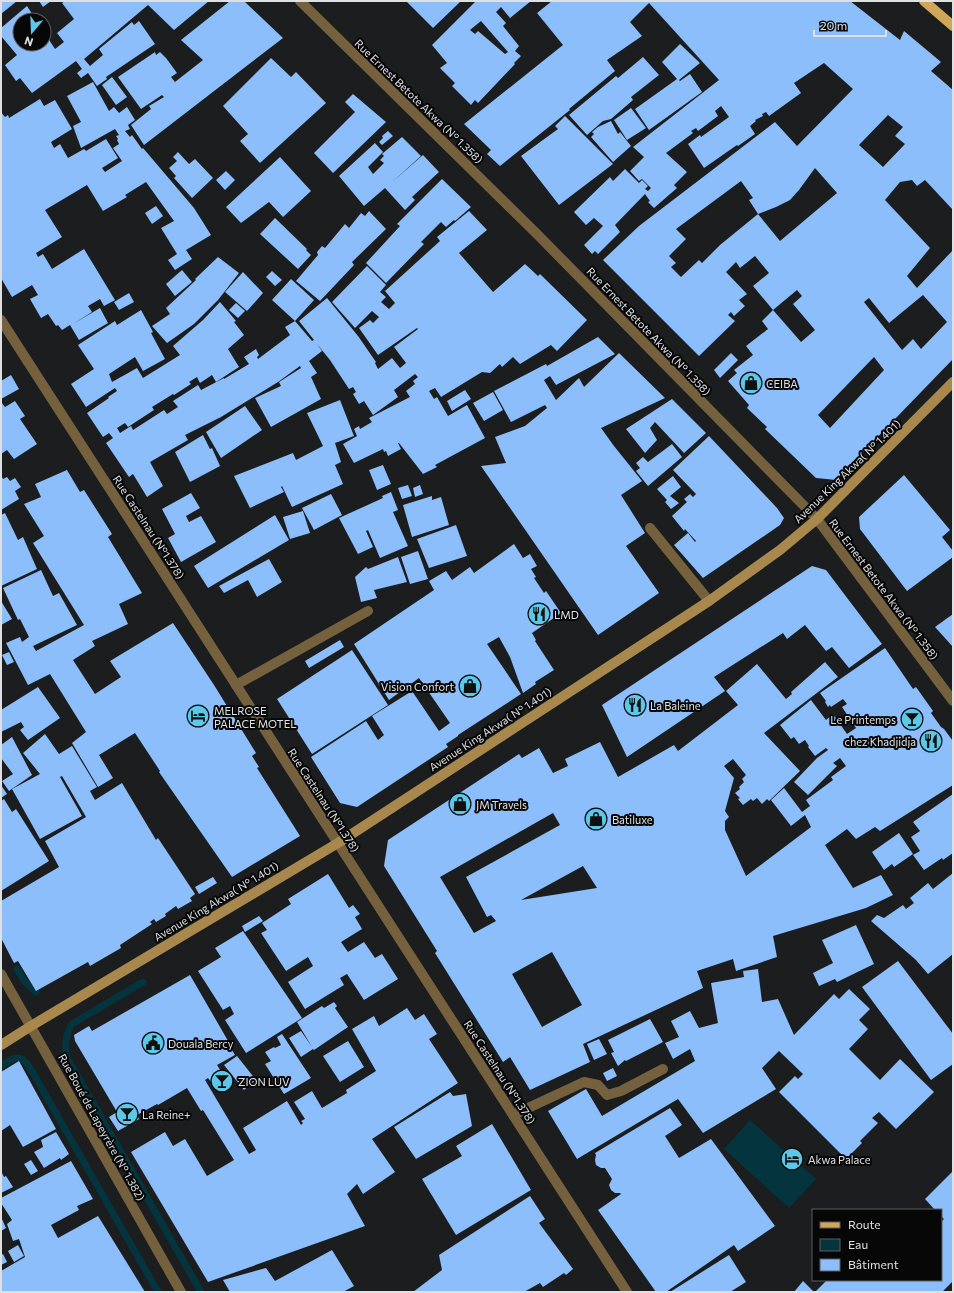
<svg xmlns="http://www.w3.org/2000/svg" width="954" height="1293" viewBox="0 0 954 1293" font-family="Commissioner,sans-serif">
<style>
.water{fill:#04353e}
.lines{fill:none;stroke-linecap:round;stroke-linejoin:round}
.stream{stroke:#04353e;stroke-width:7}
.building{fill:#8bbefb;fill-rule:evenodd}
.lane{stroke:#75613e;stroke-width:10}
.street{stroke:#75613e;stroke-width:10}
.secondary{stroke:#a8884d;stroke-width:10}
.primary{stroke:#d0a658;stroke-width:10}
.labels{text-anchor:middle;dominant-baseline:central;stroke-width:4;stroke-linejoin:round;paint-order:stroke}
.street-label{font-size:11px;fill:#dfe0e2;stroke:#070708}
.poi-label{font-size:11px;fill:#dfe0e2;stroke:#070708;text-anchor:start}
</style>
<rect width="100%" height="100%" fill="#1b1d1f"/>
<path class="water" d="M750 1120 816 1179 789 1208 724 1149Z"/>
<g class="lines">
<g class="stream">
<path d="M17 969 24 981 36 992"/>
<path d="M143 982 72 1024C66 1033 65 1045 66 1056L201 1292"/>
<path d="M1 1066C12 1058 20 1053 29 1066L158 1292"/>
</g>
</g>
<g class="building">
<path d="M1 1H17L1 14Z"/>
<path d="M39 1H51L43 7Z"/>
<path d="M65 1H209L174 30 148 5 84 59 90 66 103 55 99 49 132 22 134 25 139 21 155 44 106 77 107 79 97 86 88 73 81 78 77 73 82 69 76 61 32 93 20 78 16 81 5 65 17 55 1 36V28L27 6 36 20H20V44H44V32L55 49 64 42 57 33 74 19 62 3Z"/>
<path d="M230 1H244L283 38 144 145 131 125 151 109 149 106 164 97 162 95 141 109 118 77 155 52 156 55 160 52 166 58 177 73 171 77 175 82 203 60 181 40Z"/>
<path d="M406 1H461L433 28Z"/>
<path d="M476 1H531L510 18 501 7 496 12 506 23 503 26 519 46 515 51 521 56 514 63 515 64 478 103 475 100 471 105 452 86 455 83 440 68 447 63 432 45ZM481 21 508 52 505 54 478 31 475 34 470 30Z"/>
<path d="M552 1H850L900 40 904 31 941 62 931 71 953 90V210L925 180 917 186 912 180 900 182 885 200 930 248 907 276 917 288 953 250V359L836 480 816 478 765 429 767 427 747 408 749 405 728 381 737 373 734 370 753 355 746 346 768 329 762 321 773 310 801 342 815 330 793 304 802 296 797 290 773 310 753 286 769 273 755 256 740 268 736 262 726 272 747 294 739 300 745 306 734 316 731 312 728 315 735 321 699 356 603 260 639 226 775 122 797 146 853 89 824 63 794 83 801 93 769 116 766 112 762 114 763 116 755 120 756 121 750 126 755 134 738 146 737 145 704 168 688 144 700 135 701 137 729 117 721 106 715 111 718 116 698 131 696 128 691 131 693 133 666 153 687 172 674 185 677 188 654 208 648 202 650 201 645 194 615 225 620 232 598 254 595 251 592 254 584 245 603 226 594 218 586 225 574 212 610 177 613 181 625 169 639 183 642 180 648 186 645 189 648 191 651 188 642 179 639 181 630 171 644 157 633 147 719 80 649 3 630 22 642 36 607 60 615 71 569 109 570 110 500 166 487 154 491 150 464 124 563 45 537 13ZM888 115 903 127 895 136 905 144 883 167 859 145ZM815 168 837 193 780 241 758 214 776 207 790 200 799 190ZM741 181 753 198 749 200 758 214 720 245 702 263 699 260 681 277 671 267 676 263 669 256 686 239 676 229ZM923 295 947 322 921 349 913 339 902 350 864 302 869 298 889 323ZM874 357 884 370 830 428 818 415Z"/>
<path d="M680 44 700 63 679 80 680 81 690 74 702 92 649 130 635 109 677 79 662 62Z"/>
<path d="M643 57 659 75 631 97 633 100 611 119 603 121 587 135 569 115 616 76 618 78Z"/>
<path d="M271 58 291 77 296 72 326 103 260 163 240 141 248 134 223 106Z"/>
<path d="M112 77 127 97 116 105 102 85Z"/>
<path d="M93 82 109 111 114 107 119 113 127 107 135 120 128 125 130 129 125 131 130 137 132 135 142 149 143 148 194 208 211 235 186 250 192 259 175 270 168 260 177 254 161 228 174 221 146 182 125 195 127 197 103 211 87 185 45 210 62 237 36 253 38 257 43 254 52 269 84 249 115 300 104 306 100 299 88 306 92 312 73 324 100 308 108 323 79 340 70 325 62 330 58 325 56 326 48 314 41 318 30 299 38 295 32 285 12 297 1 278V112L5 117 8 115 9 118 40 99 44 106 55 100 72 129 51 142 54 148 60 144 68 158 84 149 86 151 106 139 118 158 102 168 105 172 122 161 113 148 119 144 117 140 118 139 116 136 119 135 115 129 81 148 73 126 81 122 67 96Z"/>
<path d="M353 94 386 122 333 173 314 153 355 112 345 102Z"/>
<path d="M631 108 646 128 627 140 614 120Z"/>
<path d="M565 116 613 164 559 205 521 156 558 129 555 126Z"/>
<path d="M611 121 618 134 620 132 631 146 613 162 591 137 594 134 592 132 598 127Z"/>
<path d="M388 131 393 136 382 145 379 142 383 138 382 136Z"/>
<path d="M402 137 421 156 391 183 423 155 439 172 412 197 415 200 405 210 385 188 364 206 339 176 375 143 383 152 368 167 373 174 384 163 380 160 384 156 382 154Z"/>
<path d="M178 152 189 164 195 159 213 178 192 198 174 178 176 176 169 168 177 161 173 157Z"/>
<path d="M280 157 311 191 283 217 269 202 241 223 226 207Z"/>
<path d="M226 171 235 180 225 190 216 180Z"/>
<path d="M442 179 471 207 455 221 454 220 446 227 441 222 421 242 424 244 386 283 366 263 400 226 397 224Z"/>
<path d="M156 206 163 216 152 224 145 213Z"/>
<path d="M369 211 386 229 352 262 354 265 320 301 296 281 318 255 317 252 322 246 325 248 345 224 349 228 361 213 365 216Z"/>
<path d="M469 211 487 230 459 253 493 292 525 264 538 276 540 274 587 320 557 351 551 345 520 364 513 357 502 367 500 364 490 373 482 372 441 397 435 388 429 391 434 399 437 397 448 416 467 405 485 438 435 465 437 467 423 474 399 443H398L401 449 388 456 386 451 384 452 383 449 354 463 343 444 357 436 354 429 359 426 360 429 372 422 369 418 410 397 406 391 415 384 413 381 418 377 415 374 394 390 398 397 373 415 364 401 359 404 353 394 356 392 353 387 349 389 330 360 317 344 322 351 309 361 317 373 311 377 321 399 271 427 255 398 281 386 279 382 301 368 300 366 278 382 221 417 185 435 188 440 150 462 163 486 147 497 133 474 129 477 106 443 113 438 109 433 103 437 87 413 109 398 108 397 117 391 115 388 86 407 71 384 94 369 78 345 115 321 117 325 141 310 153 332 151 333 165 359 143 371 135 357 109 374 112 382 137 368 143 378 180 355 173 346 203 320 220 302 236 321 234 322 244 335 228 349 239 367 216 382 212 375 200 383 197 377 189 382 191 384 174 395 173 394 152 407 154 410 128 427 125 423 117 428 120 433 131 426 133 430 164 410 167 414 178 407 173 401 198 385 201 390 224 378V379L249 364 244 357 256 349 259 355 257 357 258 359 290 335 285 327 295 321 312 341 314 340 299 321 327 298 358 336 376 362 375 363 378 369 392 358 400 368 406 363 394 347 418 329 417 328 378 355 359 328 370 320 373 323 379 317 372 311 355 328 332 302 367 266 386 285 380 292 386 297 381 302 389 309 395 303 385 291 440 241 437 237Z"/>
<path d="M275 218 307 249 306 250 311 255 298 269 260 234Z"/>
<path d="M218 257 239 273 218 300 194 324 167 343 152 326 170 314 166 308 196 280 195 279Z"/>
<path d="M182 270 192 282 175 296 166 284Z"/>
<path d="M272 271 282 280 275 286 266 277Z"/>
<path d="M243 272 263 293 247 311 225 292Z"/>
<path d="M291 279 314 300 295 321 272 300Z"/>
<path d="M129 293 134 302 119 310 114 302Z"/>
<path d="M236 303 245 311 238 318 229 310Z"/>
<path d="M598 337 615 354 556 385 550 376 544 380 556 400 579 378 584 387 619 353 665 398 601 428 614 446 642 481 621 495 645 533 626 546 659 593 598 635 481 466 506 463 495 437 525 426 547 408 545 405 511 422 494 391 546 364 547 366Z"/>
<path d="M731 353 738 360 720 378 714 370Z"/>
<path d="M11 375 19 389 1 399V381Z"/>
<path d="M465 390 471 399 452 411 447 401Z"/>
<path d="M493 392 503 410 484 421 473 403Z"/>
<path d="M672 399 706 433 684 453 655 422 650 428 657 440 645 453 626 429Z"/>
<path d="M340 400 354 436 335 443 341 462 335 465 343 484 292 507 282 486 281 487 284 492 250 508 234 476 293 453 296 460 323 446 307 413Z"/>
<path d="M15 401 25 416 20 419 37 444 14 459 7 450 1 454V402L5 407Z"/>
<path d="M245 406 262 430 221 458 206 432Z"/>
<path d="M203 435 210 449 212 448 220 466 190 482 175 452Z"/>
<path d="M709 436 777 508 784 518 780 525 703 578 674 545 688 533 695 542 696 541 685 529 684 531 672 516 687 502 684 499 690 494 693 497 696 494 673 470Z"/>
<path d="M672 444 682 457 648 486 636 471 640 468 636 463 643 457 648 462Z"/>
<path d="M383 465 391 484 377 490 369 470Z"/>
<path d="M67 470 80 492 84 490 112 534 108 537 142 593 119 604 128 624 92 641 95 646 73 660 95 694 121 677 110 661 173 623 214 685 256 753 252 756 259 767 257 768 300 836 232 877 159 772 160 771 135 733 99 755 113 778 98 787 72 743 86 732 50 674 28 685 6 643 20 637 22 642 29 637 20 619 18 620 3 588 41 570 53 596 59 593 77 625 33 646 36 651 84 625 33 543 44 536 24 504 41 497 35 484Z"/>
<path d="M1 475 3 479 7 477 10 481 15 478 21 487 15 491 19 499 1 510Z"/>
<path d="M904 475 950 530 942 537 953 551V557L907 591 860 529 859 517Z"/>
<path d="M673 476 681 487 670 496 679 503 671 509 665 502 667 500 657 489Z"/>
<path d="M408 485 412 496 402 499 398 488Z"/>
<path d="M420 485 423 494 415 497 413 488Z"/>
<path d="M391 492 398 510 393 512 408 546 380 558 368 530 366 531 373 547 358 554 339 518 383 498 382 496Z"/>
<path d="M191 493 200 508 186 516 189 522 201 516 216 542 181 562 168 538 175 534 162 509Z"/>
<path d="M331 494 342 515 314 530 302 508Z"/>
<path d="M432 496V500L441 497 449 525 412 537 403 505Z"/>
<path d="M303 511 310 533 290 539 283 517Z"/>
<path d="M5 513 18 540 23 537 37 569 1 586V515Z"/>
<path d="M275 515 289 540 208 588 194 566Z"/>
<path d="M456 525 467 556 429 568 417 539Z"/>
<path d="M514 544 523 558 530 554 537 566 531 569 536 577 534 578 544 593 546 591 561 613 532 633 536 640 535 641 554 670 535 682 536 684 523 693 510 657 499 637 487 644 521 694 458 735V736L446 744 448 747 357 807 340 803 311 757 366 721 378 740 384 735 372 716 412 691 439 731 450 723 419 678 389 700 354 644 434 590 429 581 446 571 452 580 470 567 474 573Z"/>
<path d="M418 551 428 579 410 584 401 557Z"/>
<path d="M398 557 407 582 374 590 377 598 361 602 355 577 366 567 368 569Z"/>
<path d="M269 559 282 582 257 597 248 580 224 593 219 586Z"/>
<path d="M812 566 826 570 882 644 849 668 832 647 826 651 805 625 787 639 783 633 714 677 725 691 627 757 602 705Z"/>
<path d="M1 601 12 619 1 625Z"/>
<path d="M953 614V647L935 627Z"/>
<path d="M340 640 344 647 309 668 305 661Z"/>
<path d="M885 648 913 689 916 687 933 711 931 713 941 727 944 729 953 741V785L880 831 875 827 856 839 847 829 825 845 853 888 881 875 893 895 866 908 773 936 777 957 736 971 733 959 697 971 703 988 583 1044 590 1062 530 1090 510 1057 503 1062 435 953 437 951 384 866 388 840 519 754 522 758 539 748 553 773 568 766 565 759 600 742 618 777 674 745 678 751 738 705 726 691 757 664 786 699 792 694 791 692 825 662 838 677 764 733 800 771 769 801 767 799 762 804 757 798 753 801 751 799 743 805 738 799 740 798 735 793 740 789 739 787 744 782 742 779 746 775 733 759 724 766 734 778 725 811 729 817 725 821V830L746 876 811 827 805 815 791 826 771 800 784 788 802 812 810 806 806 800 833 780 831 777 846 766 840 758 833 763 837 766 808 795 794 782 817 758 828 750 826 748 815 756 808 747 809 746 805 740 799 744 794 737 791 739 780 725 811 700 826 720 833 714 847 734 856 728 842 707 847 704 843 699 831 707 830 705 828 707 825 702 826 701 820 693ZM553 813 560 825 466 877 487 917 491 915 496 921 474 933 440 877ZM583 866 597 888 521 900ZM552 952 582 1005 542 1027 512 974Z"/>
<path d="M352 650 388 705 312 754 277 699Z"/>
<path d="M9 652 14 662 7 665 2 655Z"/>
<path d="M38 687 60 718 28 740 20 730 24 727 21 722 1 732V710Z"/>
<path d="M45 734 59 754 72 746 97 787 90 791 95 800 122 783 156 840 158 838 195 894 190 898 192 901 178 909 176 906 165 914 166 916 156 922 154 919 150 922 152 924 120 945 121 948 90 966 88 962 36 991 18 961 14 963 1 938V901L59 867 45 841 86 817 62 776 60 777 82 816 40 839 12 789 40 774 23 753Z"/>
<path d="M12 737 32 775 9 791 2 781 13 774 1 758V745Z"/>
<path d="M1 785 7 794 1 798Z"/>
<path d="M953 794V853L943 860 942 858 924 870 913 855 920 851 911 837 920 831 913 822Z"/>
<path d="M4 799 12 812 16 809 49 861 1 891V801Z"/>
<path d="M899 833 913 854 894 867 892 864 884 870 872 852Z"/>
<path d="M953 873V954L928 974 916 960 871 921 877 915 884 918 903 905 906 909 914 903 910 898 928 883 933 889Z"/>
<path d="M328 874 349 908 353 905 360 914 355 917 362 929 341 942 348 952 364 942 375 958 382 954 398 979 364 1000 347 974 340 978 344 985 305 1009 288 982 313 966 308 957 286 971 261 933 267 930 262 923 291 904 288 899Z"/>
<path d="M213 877 217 883 199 894 195 887Z"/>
<path d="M259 916 263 921 245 932 242 926Z"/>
<path d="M856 925 874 964 837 982 835 979 819 986 813 973 833 963 822 940Z"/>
<path d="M243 931 302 1018 246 1053 225 1020 234 1014 230 1006 223 1010 198 971 221 957 215 948Z"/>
<path d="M898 961 953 1034V1064L931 1080 862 987Z"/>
<path d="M758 969 762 1002 778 999 794 1035 834 994 839 999 849 989 870 1009 859 1020 868 1029 849 1049 880 1080 900 1059 934 1092 896 1129 879 1112 872 1118 878 1123 860 1141 862 1143 846 1159 779 1092 795 1076 798 1079 803 1074 779 1051 762 1068 776 1089 703 1133 678 1099 577 1159 548 1111 586 1089 602 1116 695 1061 690 1049 673 1059 665 1043 679 1037 671 1021 690 1011 699 1028 718 1023 711 983 744 977 743 971Z"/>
<path d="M190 975 231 1046 230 1047 235 1055 217 1065 224 1076 212 1083 208 1078 205 1080 249 1154 256 1150 243 1128 287 1101 301 1125 303 1123 301 1121 305 1119 294 1102 312 1091 322 1108 347 1093 346 1090 376 1071 352 1029 374 1016 379 1026 407 1008 415 1020 424 1014 437 1034 429 1039 458 1083 372 1139 395 1172 363 1194 357 1184 347 1194 365 1226 208 1282 131 1152 165 1132 173 1146 185 1139 207 1176 234 1160 203 1110 201 1111 187 1088 158 1105 157 1104 137 1115 139 1119 118 1131 109 1117 117 1112 75 1041 74 1035 89 1026 92 1031Z"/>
<path d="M334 1002 337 1006 335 1008 348 1027 314 1050 313 1049 301 1057 289 1038 301 1031 312 1047 297 1022 322 1006 324 1008Z"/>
<path d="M650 1019 663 1042 626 1061 625 1060 618 1066 611 1053 614 1052 608 1040Z"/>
<path d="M282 1034 311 1078 284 1094 265 1064 271 1061 265 1052 274 1047 275 1048 281 1045 277 1037Z"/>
<path d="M599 1039 607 1054 594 1060 587 1044Z"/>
<path d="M348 1041 364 1067 340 1082 323 1056Z"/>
<path d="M237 1056 256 1080 244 1090 224 1065Z"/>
<path d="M19 1061 56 1129 23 1147 10 1125 1 1131V1072Z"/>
<path d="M613 1068 617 1076 607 1081 603 1073Z"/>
<path d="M450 1092 453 1096 466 1094 472 1126 416 1159 394 1127Z"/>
<path d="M670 1108 682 1125 665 1136 679 1158 711 1139 775 1226 738 1251 734 1245 666 1292H656L598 1210 621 1194 620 1193H615L611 1190 609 1185 612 1179 605 1168H601L596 1165 595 1160 596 1155 595 1153Z"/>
<path d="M492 1124 531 1190 456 1235 422 1179 462 1156 456 1146Z"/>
<path d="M56 1132 69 1154 61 1160 60 1158 44 1168 34 1152 43 1147 41 1140Z"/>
<path d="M31 1160 38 1171 31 1175 24 1164Z"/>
<path d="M71 1161 93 1199 77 1206 79 1210 51 1225 58 1238 98 1216 145 1292H1V1271L25 1257 19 1239 13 1241 7 1224 12 1220 1 1203V1198Z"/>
<path d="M1 1171 4 1177 6 1176 13 1187 1 1193Z"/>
<path d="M953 1171V1281L942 1292H815L827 1280H941V1222L944 1219 941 1216V1210H935L925 1199Z"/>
<path d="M530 1196 545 1219 539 1223 573 1269 566 1275 564 1273 543 1287 540 1283 524 1292H413L442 1270 439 1255Z"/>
<path d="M1 1217 6 1228 1 1231Z"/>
<path d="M18 1245 24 1256 14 1262 8 1251Z"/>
<path d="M332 1250 354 1286 343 1292H230L223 1280 266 1268 275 1281Z"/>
<path d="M3 1254 7 1262 1 1265V1255Z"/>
<path d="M729 1255 746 1282 730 1292H670Z"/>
<path d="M803 1281 814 1292H794Z"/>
</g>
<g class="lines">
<g class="lane">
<path d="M650 528 709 601"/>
<path d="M236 685 368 611"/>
<path d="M513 1115 584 1082 598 1085 607 1095 621 1091 663 1069"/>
</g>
<g class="street">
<path d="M300 1 537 234 817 519 953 701"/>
<path d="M1 320 627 1292"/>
<path d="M1 974 181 1292"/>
</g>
<path class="secondary" d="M1 1045 31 1026 338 843 709 601 780 550 817 519 953 382"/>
<path class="primary" d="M924 1 953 26"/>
</g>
<defs>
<g id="shop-disc" transform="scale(1.15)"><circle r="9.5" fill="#5cc7e7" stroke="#070708"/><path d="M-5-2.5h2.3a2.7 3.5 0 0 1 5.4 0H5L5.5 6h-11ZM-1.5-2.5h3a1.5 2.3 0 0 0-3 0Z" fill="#111"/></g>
<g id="restaurant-disc" transform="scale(1.15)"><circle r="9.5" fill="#5cc7e7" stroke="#070708"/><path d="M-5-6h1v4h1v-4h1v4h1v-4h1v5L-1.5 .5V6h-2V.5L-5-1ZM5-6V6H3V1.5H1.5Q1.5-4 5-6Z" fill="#111"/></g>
<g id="hotel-disc" transform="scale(1.15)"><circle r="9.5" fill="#5cc7e7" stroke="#070708"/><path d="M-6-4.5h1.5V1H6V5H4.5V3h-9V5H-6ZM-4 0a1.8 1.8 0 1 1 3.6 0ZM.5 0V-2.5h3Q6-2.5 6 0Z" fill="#111"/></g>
<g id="bar-disc" transform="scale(1.15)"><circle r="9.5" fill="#5cc7e7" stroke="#070708"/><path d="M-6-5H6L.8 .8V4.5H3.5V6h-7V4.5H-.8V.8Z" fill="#111"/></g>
<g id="civic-disc" transform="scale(1.15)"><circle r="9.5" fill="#5cc7e7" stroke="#070708"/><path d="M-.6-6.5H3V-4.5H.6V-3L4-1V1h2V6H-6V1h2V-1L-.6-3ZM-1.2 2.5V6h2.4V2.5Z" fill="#111"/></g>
</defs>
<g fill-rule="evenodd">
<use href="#shop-disc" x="751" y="383"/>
<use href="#restaurant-disc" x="539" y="614"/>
<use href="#shop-disc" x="470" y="686"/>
<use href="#restaurant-disc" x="635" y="705"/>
<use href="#hotel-disc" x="198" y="716"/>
<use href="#bar-disc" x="912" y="719"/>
<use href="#restaurant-disc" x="931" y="741"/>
<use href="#shop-disc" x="460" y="804"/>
<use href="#shop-disc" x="596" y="819"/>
<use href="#civic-disc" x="153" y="1043"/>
<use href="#bar-disc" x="222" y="1081"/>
<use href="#bar-disc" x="127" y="1114"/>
<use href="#hotel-disc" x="792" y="1159"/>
</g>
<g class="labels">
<g class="street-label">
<text transform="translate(419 101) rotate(44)">Rue Ernest Betote Akwa (N° 1.358)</text>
<text transform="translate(649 331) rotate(46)">Rue Ernest Betote Akwa (N° 1.358)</text>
<text transform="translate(847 471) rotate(-44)">Avenue King Akwa( N° 1.401)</text>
<text transform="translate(149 527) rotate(57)">Rue Castelnau (N°1.378)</text>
<text transform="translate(884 589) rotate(53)">Rue Ernest Betote Akwa (N° 1.358)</text>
<text transform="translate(490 729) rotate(-33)">Avenue King Akwa( N° 1.401)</text>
<text transform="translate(324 800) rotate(57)">Rue Castelnau (N°1.378)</text>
<text transform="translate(216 901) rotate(-31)">Avenue King Akwa( N° 1.401)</text>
<text transform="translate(500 1072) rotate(57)">Rue Castelnau (N°1.378)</text>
<text transform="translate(102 1127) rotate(61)">Rue Boué de Lapeyrère (N° 1.382)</text>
</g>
<g class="poi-label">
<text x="766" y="383">CEIBA</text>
<text x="554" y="614">LMD</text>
<text x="454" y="686" text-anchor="end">Vision Confort</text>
<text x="650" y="705">La Baleine</text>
<text x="214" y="710">MELROSE<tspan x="214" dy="13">PALACE MOTEL</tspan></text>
<text x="896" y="719" text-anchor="end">Le Printemps</text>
<text x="916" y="741" text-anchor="end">chez Khadjidja</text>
<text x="476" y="804">JM Travels</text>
<text x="612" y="819">Batiluxe</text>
<text x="168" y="1043">Douala Bercy</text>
<text x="238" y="1081">ZION LUV</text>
<text x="142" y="1114">La Reine+</text>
<text x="808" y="1159">Akwa Palace</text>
</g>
</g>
<rect width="954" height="1293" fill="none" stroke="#dfe0e2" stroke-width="4"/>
<rect x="812" y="1209" width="130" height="72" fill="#070708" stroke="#5d5e5f"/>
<rect x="820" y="1222" width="20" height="6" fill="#d0a658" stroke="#5d5e5f"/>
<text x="848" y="1229" font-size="12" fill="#dfe0e2">Route</text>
<rect x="820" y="1239" width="20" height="12" fill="#04353e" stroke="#5d5e5f"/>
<text x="848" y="1249" font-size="12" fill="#dfe0e2">Eau</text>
<rect x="820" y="1259" width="20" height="12" fill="#8bbefb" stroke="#5d5e5f"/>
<text x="848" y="1269" font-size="12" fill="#dfe0e2">Bâtiment</text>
<g transform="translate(32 32) rotate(199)"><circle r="19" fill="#070708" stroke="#5d5e5f"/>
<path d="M0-3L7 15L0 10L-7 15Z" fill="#5cc7e7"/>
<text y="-6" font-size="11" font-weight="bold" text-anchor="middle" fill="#dfe0e2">N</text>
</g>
<path d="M814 30v6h72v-6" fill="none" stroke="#dfe0e2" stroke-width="2"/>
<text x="820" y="30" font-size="12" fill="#dfe0e2" stroke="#070708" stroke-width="3" paint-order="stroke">20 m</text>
</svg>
